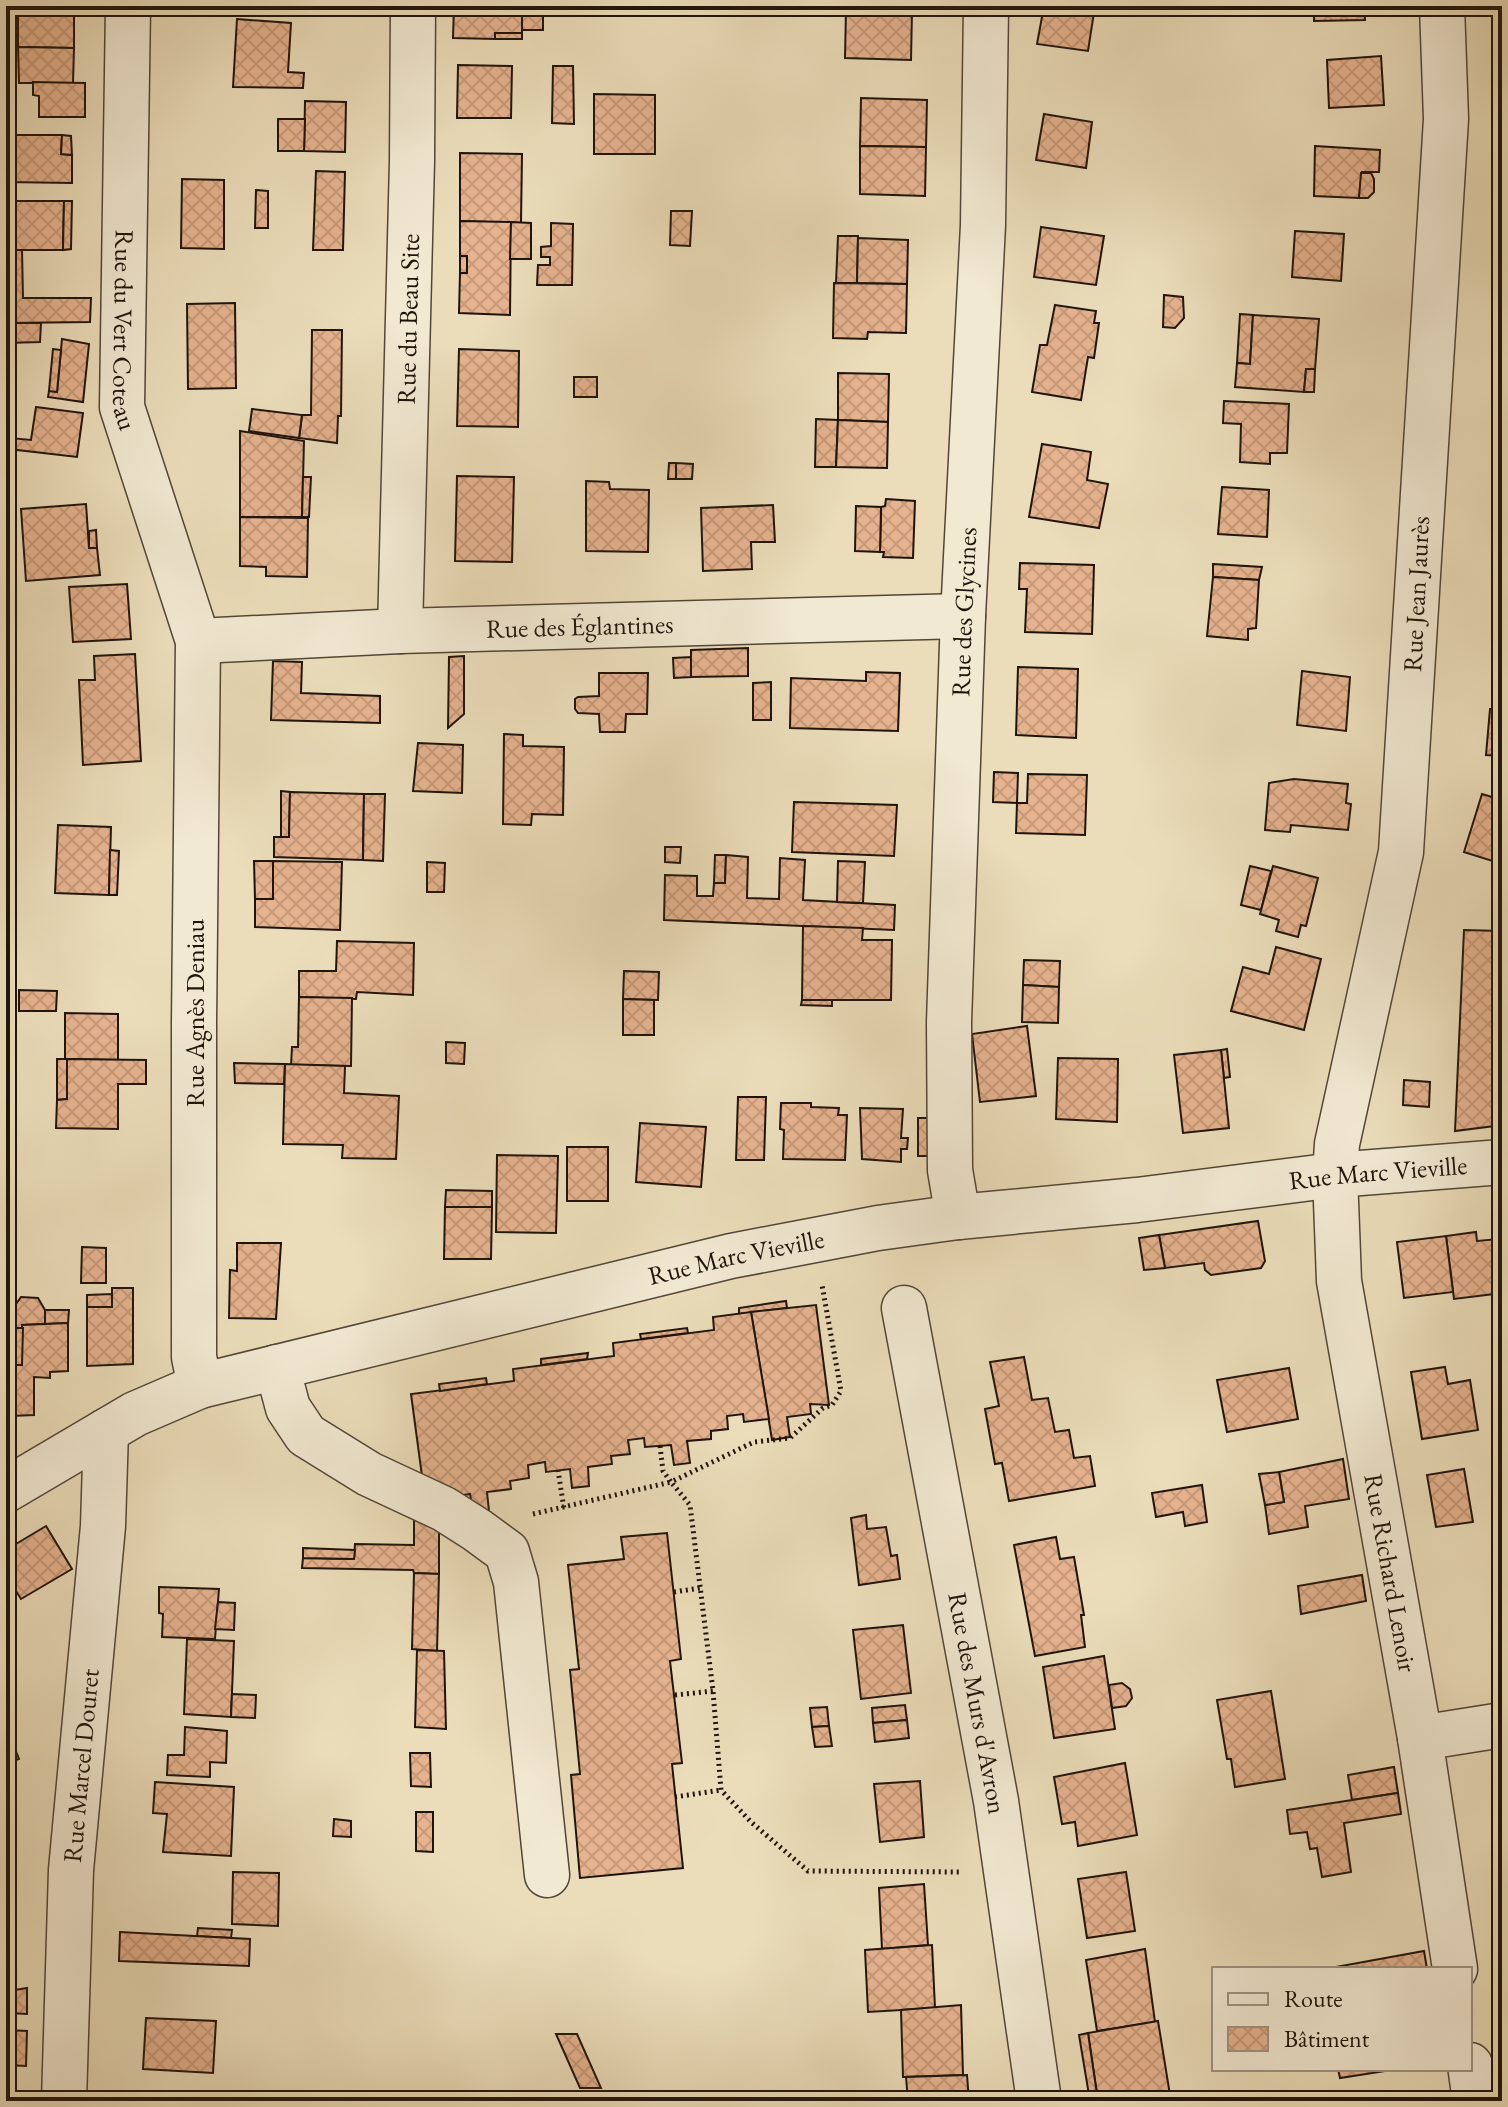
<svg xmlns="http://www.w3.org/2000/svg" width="1508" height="2107" viewBox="0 0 1508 2107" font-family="'EB Garamond',serif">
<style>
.building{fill:url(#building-cross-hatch);stroke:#1f140b;stroke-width:2}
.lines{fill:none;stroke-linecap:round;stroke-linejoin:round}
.minor-casing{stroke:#524637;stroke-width:47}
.path{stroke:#1f140b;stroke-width:5;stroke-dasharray:2 4;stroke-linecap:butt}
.minor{stroke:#f2e9d2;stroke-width:44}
.labels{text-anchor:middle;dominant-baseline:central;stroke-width:8;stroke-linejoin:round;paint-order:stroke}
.street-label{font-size:26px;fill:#1f140b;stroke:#f2e9d2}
</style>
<defs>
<pattern id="building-cross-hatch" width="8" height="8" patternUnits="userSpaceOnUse" patternTransform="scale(2)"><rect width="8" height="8" fill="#e6b38e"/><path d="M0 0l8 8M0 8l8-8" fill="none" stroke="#c59979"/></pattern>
</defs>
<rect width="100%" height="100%" fill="#ebddba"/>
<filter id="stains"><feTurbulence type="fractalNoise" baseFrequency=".0025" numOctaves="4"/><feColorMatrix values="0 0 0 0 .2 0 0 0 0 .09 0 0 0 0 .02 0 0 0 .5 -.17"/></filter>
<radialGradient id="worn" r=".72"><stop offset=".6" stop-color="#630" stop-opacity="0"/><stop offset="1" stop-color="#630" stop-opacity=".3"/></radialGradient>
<g class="building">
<path d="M18 6H74V48L18 47Z"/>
<path d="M264 6H312V13L263 11Z"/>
<path d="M454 6H522V33H495V39L453 38Z"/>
<rect x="522" y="6" width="21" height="24"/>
<path d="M846 6H912V11L846 9Z"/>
<path d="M1044 6H1095L1088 51 1037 44Z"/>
<path d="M1314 6H1364L1365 20 1314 21Z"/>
<path d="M846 9 912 11 911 60 845 58Z"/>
<path d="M237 19 291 23 288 72 304 73 303 88 233 87Z"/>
<rect x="495" y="33" width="27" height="6"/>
<path d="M18 47 74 48 73 83H19Z"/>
<path d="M1381 56 1384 105 1329 108 1327 60Z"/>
<path d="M458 65 512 66 511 118H457Z"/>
<path d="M553 66H573L574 124 552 123Z"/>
<path d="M33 82 85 83V117H39V96L33 95Z"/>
<path d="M594 94 655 95V154H594Z"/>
<path d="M861 98 927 100 926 147 860 146Z"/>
<path d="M305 101 346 102 345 152 304 151Z"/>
<path d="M1044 114 1092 122 1086 168 1036 160Z"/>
<path d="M278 119H305L304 151H278Z"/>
<path d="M6 135H62L61 154 72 155V183L6 182Z"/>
<path d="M62 135 71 136 72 155 61 154Z"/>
<path d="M860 146 926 147 925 196 860 194Z"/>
<path d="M1315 146 1380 150 1379 172H1362L1359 198 1314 196Z"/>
<path d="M460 153 522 154 521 223 460 221Z"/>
<path d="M316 171 345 172 343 250H313Z"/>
<path d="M1361 173H1371L1374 179V192L1368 198H1359Z"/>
<path d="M182 179 224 180V249L181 248Z"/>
<path d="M256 190 268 191V228H255Z"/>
<path d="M6 201H64L63 250H6Z"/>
<path d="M64 201H72L71 249 63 250Z"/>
<path d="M671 211H692L690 246 670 245Z"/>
<path d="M460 221 511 222 510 315 459 313 460 273H467V256H460Z"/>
<path d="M511 222 531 223V259H510Z"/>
<path d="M551 223 573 224 572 285H537L538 265H550V257H541V247L551 246Z"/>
<path d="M1041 227 1104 236 1096 285 1034 277Z"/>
<path d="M1295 231 1344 234 1341 281 1292 277Z"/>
<path d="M838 236H858L857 283H836Z"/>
<path d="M858 238 908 240 907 284 857 283Z"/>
<path d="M6 250H22L23 298H91L90 322 6 323Z"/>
<rect x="460" y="256" width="7" height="17"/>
<path d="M834 283 907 284 906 333 868 332 867 339 833 338Z"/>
<path d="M1164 295 1183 297 1184 318 1175 328 1163 327Z"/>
<path d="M235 303 236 388 188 389 187 304Z"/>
<path d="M1055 305 1096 311 1094 323H1099L1094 358 1088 357 1081 400 1032 392 1040 345H1047Z"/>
<path d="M1240 314 1253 315 1250 364 1237 363Z"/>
<path d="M1253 315 1319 319 1315 369H1306L1304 392 1235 387 1237 363 1250 364Z"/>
<path d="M6 323H41L40 342 6 343Z"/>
<path d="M312 330H342L341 416H338L337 443 299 438 302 415H311Z"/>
<path d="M62 339 89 344 83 402 48 397 49 391 57 392Z"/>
<path d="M53 349 61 350 57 392 49 391Z"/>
<path d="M459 349 519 351 518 427 457 426Z"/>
<path d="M1306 369H1315L1314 392H1304Z"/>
<path d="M838 373 889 374 888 422 838 420Z"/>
<rect x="574" y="377" width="23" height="20"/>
<path d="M1224 401 1289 404 1287 453H1270V464L1240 462 1241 424 1223 423Z"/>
<path d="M36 407 83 413 77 457 9 449 10 438 31 440Z"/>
<path d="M252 409 302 415 299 438 249 431Z"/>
<path d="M816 419 838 420 836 467H815Z"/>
<path d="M838 420 888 422 887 468 836 467Z"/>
<path d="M240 431 304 441 302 517H240Z"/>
<path d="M1042 444 1091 452 1087 480 1108 484 1099 528 1029 517Z"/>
<path d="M669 463H676V479H668Z"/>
<path d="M676 463 693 464 692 479H676Z"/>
<path d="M457 476 514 477 512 562 455 561Z"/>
<path d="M303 477H311L309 517H302Z"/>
<path d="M586 481 609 482 610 489 649 490 648 552 586 551Z"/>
<path d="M1222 487 1269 490 1267 537 1218 534Z"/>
<path d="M886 499 915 501 913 558 883 557 884 552H880L881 507 885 506Z"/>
<path d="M86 504 89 548H97L100 575 26 581 21 509Z"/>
<path d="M773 505 775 542H751L752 569 703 571 701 508Z"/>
<path d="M856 506 881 507 880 552 855 551Z"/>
<path d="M240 517 308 518 307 577 266 576V567L240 566Z"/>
<path d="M96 530 97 548H89V531Z"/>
<path d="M1020 563 1094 565 1092 634 1025 632 1027 589H1019Z"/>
<path d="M1213 564 1262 567 1259 580 1213 577Z"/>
<path d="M1213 577 1259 580 1256 628 1248 629V640L1207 636Z"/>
<path d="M127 584 131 639 73 642 69 587Z"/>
<path d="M748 648V676L691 677V650Z"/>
<path d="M135 654 141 761 83 765 79 680H95L94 656Z"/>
<path d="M464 656V714L448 728 449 657Z"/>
<path d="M691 657V677L674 678 673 658Z"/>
<path d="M273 661 302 662 301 693 380 696V723L271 720Z"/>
<path d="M1018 667 1078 669 1076 738 1016 735Z"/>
<path d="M1302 671 1350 677 1346 731 1297 725Z"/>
<path d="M866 672 900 673 898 731 790 728 791 678 866 681Z"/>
<path d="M599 673H648L647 714H626L625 732H600L599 714 578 713 575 709V699L578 697 599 696Z"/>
<path d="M771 682V720H753V683Z"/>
<path d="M1490 709 1502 710V756L1486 755Z"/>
<path d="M504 734 523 735V746L564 747 563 815 532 814 531 825 503 824Z"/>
<path d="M418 743 463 745 462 793 413 791Z"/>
<path d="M994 772 1018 773 1017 803 993 802Z"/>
<path d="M1028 774 1087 775 1085 835 1016 833 1017 803H1027Z"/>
<path d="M1294 779 1348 784 1346 803 1351 804 1348 830 1291 825 1290 832 1265 830 1269 783Z"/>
<path d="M281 791 290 792 289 837H281Z"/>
<path d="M290 792 364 794 363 860 274 857V837H289Z"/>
<path d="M364 794H385L383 861 363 860Z"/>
<path d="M1482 794 1502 800V864L1464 852Z"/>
<path d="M794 802 897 805 894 856 792 852Z"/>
<path d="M58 825 111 827 109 895 55 893Z"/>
<path d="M665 847H681L680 863 665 862Z"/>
<path d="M110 850 119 851 117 895H109Z"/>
<path d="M715 855H726L725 883H714Z"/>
<path d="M726 855 748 857 747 898 779 899 780 858 805 860 803 900 895 905 894 930 664 920 665 875 697 876V896H713L714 883H725Z"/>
<path d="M254 861H273V899H255Z"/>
<path d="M273 861 342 862 340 930 255 927V899H273Z"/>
<path d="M838 861 865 862 863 903 837 902Z"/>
<path d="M427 862 445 863 444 892H427Z"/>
<path d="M1250 866 1271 871 1261 910 1241 905Z"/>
<path d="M1273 866 1318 878 1306 926 1301 925 1298 937 1276 931 1279 920 1260 914Z"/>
<path d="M803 926 863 928 862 940H892L891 1000H802Z"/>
<path d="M1464 930 1502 931V1125L1455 1131Z"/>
<path d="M337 941 414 943 413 995 357 992 356 999 299 997V971H336Z"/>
<path d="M1276 947 1321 959 1304 1030 1231 1011 1243 967 1269 974Z"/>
<path d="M1024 960 1060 961 1059 987 1023 985Z"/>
<path d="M624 971 659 972 658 1000 623 999Z"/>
<path d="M1023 985 1059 987 1058 1023 1022 1022Z"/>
<path d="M19 990 57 991 56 1011H19Z"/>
<path d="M299 997 352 998 351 1066 291 1065 292 1047H298Z"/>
<path d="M623 999 654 1000V1035H623Z"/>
<path d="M802 1000H832V1006L801 1005Z"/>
<path d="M65 1013 118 1014V1060L65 1059Z"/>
<path d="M1027 1026 1036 1096 980 1102 972 1034Z"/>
<path d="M446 1042 465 1043 464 1064 446 1063Z"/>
<path d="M1227 1049 1230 1077 1224 1078 1221 1050Z"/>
<path d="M1221 1050 1229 1128 1183 1133 1174 1055Z"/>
<path d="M1058 1058 1118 1059 1117 1122 1056 1119Z"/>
<path d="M57 1059H67V1099L57 1100Z"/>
<path d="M67 1059 146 1060V1084H118V1129L56 1128 57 1100 67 1099Z"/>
<path d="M234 1063 285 1064 284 1084 235 1083Z"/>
<path d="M285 1064 345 1066 344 1093 399 1096 396 1159 342 1158 343 1145 283 1144Z"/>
<path d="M1404 1080 1430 1082 1429 1107 1403 1105Z"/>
<path d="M738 1097H766L764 1160H736Z"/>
<path d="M781 1103H811V1107L839 1108 838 1115H847L845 1160 783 1159 784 1130 780 1129Z"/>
<path d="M860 1108 903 1109 901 1138H908L907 1149H901V1162L862 1159Z"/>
<rect x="918" y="1118" width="13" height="38"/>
<path d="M640 1123 706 1127 701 1187 636 1182Z"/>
<rect x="567" y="1147" width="41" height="54"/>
<path d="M497 1155 558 1156 556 1233 496 1232Z"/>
<path d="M446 1190 492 1191V1207H445Z"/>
<path d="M445 1207H492L491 1259H444Z"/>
<path d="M1258 1221 1265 1261 1261 1268 1211 1275 1205 1270 1204 1263 1165 1268 1159 1235Z"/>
<path d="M1476 1232 1477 1241 1499 1239 1502 1293 1454 1299 1446 1236Z"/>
<path d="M1159 1235 1165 1268 1144 1270 1139 1238Z"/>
<path d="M1446 1236 1453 1292 1404 1298 1397 1242Z"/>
<path d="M237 1243H281L276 1319 229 1318 230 1270 237 1271Z"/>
<path d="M82 1247 106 1248V1283H81Z"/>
<path d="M112 1288H133V1364L87 1366V1307H112Z"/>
<path d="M112 1294V1307H87V1295Z"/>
<path d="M21 1297 38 1298 45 1310V1324L22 1325 23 1328H11V1311Z"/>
<path d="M786 1301 787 1308 739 1314V1308Z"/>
<path d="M816 1305 829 1405 810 1404 811 1414 787 1417 790 1437 772 1440 751 1312Z"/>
<path d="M45 1310H69L68 1323 45 1324Z"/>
<path d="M751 1312 769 1419 744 1422 743 1414 727 1416 728 1429 711 1431V1439L687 1441 690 1463 674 1465 671 1445 645 1447 644 1438 628 1440 630 1454 611 1456 612 1464 588 1467 589 1486 572 1488 570 1469 546 1472 545 1462 528 1465 529 1478 510 1481 511 1489 487 1492 489 1511 473 1512 470 1494 445 1498 424 1491 411 1394 514 1381 513 1369 614 1356 613 1343 714 1330 713 1317Z"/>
<path d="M68 1323V1371L50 1372V1378L34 1377V1415L11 1416 10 1365H22V1325Z"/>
<path d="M10 1328H23L22 1365H10Z"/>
<path d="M687 1328 688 1333 641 1339 640 1334Z"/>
<path d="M588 1353 587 1359 541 1365V1359Z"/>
<path d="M1024 1357 1032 1400 1048 1398 1055 1432 1069 1430 1074 1458 1090 1456 1095 1486 1009 1501 1002 1463 995 1464 985 1409 999 1406 990 1362Z"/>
<path d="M1445 1367 1448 1384 1470 1380 1478 1430 1422 1439 1411 1372Z"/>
<path d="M1289 1368 1298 1419 1227 1432 1217 1380Z"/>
<path d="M486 1378 487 1384 440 1391 439 1384Z"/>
<path d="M1343 1459 1349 1499 1305 1506 1308 1527 1269 1534 1265 1505 1284 1502 1279 1472Z"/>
<path d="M1464 1469 1473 1522 1436 1527 1427 1475Z"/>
<path d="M1279 1472 1284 1502 1265 1505 1259 1474Z"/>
<path d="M1202 1485 1207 1522 1185 1526 1183 1512 1156 1517 1152 1493Z"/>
<path d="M866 1515 867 1529 886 1527 891 1556 897 1555 900 1579 859 1585 851 1518Z"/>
<path d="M414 1519 439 1520V1574L414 1573 413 1570 302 1568 303 1558 354 1559 355 1544 414 1545Z"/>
<path d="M46 1526 72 1569 21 1599 6 1575V1550Z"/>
<path d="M667 1533 681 1659 670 1661 682 1763 672 1764 683 1868 580 1878 571 1775 580 1774 570 1670 579 1669 568 1565 624 1559 621 1537Z"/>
<path d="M1056 1537 1060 1559 1074 1557 1084 1615H1081L1085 1647 1035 1656 1014 1545Z"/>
<path d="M303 1548 355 1550 354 1559 303 1558Z"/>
<path d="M414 1573 439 1574 437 1651 412 1649Z"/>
<path d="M1362 1575 1366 1601 1301 1614 1298 1586Z"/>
<path d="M159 1587 219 1589 215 1639 162 1637 163 1614 159 1613Z"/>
<path d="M218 1602 235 1603 234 1630 215 1629Z"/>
<path d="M903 1625 911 1693 861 1699 853 1630Z"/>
<path d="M187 1639 234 1641 231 1717 184 1714Z"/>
<path d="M417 1650 444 1651 446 1729 415 1727Z"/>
<path d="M1104 1656 1115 1729 1054 1738 1043 1667Z"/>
<path d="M1122 1683 1130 1689 1132 1698 1126 1706 1112 1708 1109 1685Z"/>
<path d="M1271 1691 1285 1779 1235 1787 1231 1759H1227L1217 1700Z"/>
<path d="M232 1694 256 1695 255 1718 231 1717Z"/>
<path d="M905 1705 907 1720 873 1723 872 1708Z"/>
<path d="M827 1707 829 1726 812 1727 810 1708Z"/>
<path d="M907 1720 909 1738 875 1742 873 1723Z"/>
<path d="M6 1726 19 1759 6 1764Z"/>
<path d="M829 1726 832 1746 815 1747 812 1727Z"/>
<path d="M185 1727 227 1731 226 1763 210 1762V1777L167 1775 168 1755H184Z"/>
<path d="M410 1753H430L431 1787 411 1786Z"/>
<path d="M1125 1763 1137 1835 1078 1846 1075 1822 1062 1824 1054 1777Z"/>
<path d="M1394 1767 1398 1793 1352 1800 1348 1775Z"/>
<path d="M920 1781 924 1837 880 1842 874 1784Z"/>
<path d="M155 1782 234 1787 231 1856 163 1852 167 1814 153 1813Z"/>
<path d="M1398 1793 1401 1814 1344 1823 1351 1872 1322 1877 1317 1848 1310 1849 1307 1832 1290 1834 1287 1810Z"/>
<path d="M416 1812H433V1852L416 1851Z"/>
<path d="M334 1819 351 1821V1837L333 1836Z"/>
<path d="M233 1872 279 1873 278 1926 232 1924Z"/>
<path d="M1126 1872 1135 1931 1087 1938 1078 1879Z"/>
<path d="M924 1884 928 1945 882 1949 879 1888Z"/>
<path d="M198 1928 232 1930 231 1938 197 1936Z"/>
<path d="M120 1932 250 1939 249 1966 119 1961Z"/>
<path d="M932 1945 935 2008 868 2012 865 1950Z"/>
<path d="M1145 1949 1155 2022 1097 2031 1086 1960Z"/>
<path d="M1424 1951 1427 1969H1330V1968Z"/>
<path d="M27 1988V2014L8 2013V1991Z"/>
<path d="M961 2005 963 2075 903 2077 901 2010Z"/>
<path d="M146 2018 216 2021 213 2073 143 2069Z"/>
<path d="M1158 2021 1170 2095 1131 2101H1098L1088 2033Z"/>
<path d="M6 2030 27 2031 26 2066 6 2065Z"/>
<path d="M1088 2033 1098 2101H1090L1079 2035Z"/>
<path d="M556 2034H577L601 2088H580Z"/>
<path d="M1338 2069H1392V2070L1340 2078Z"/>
<path d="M967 2075 969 2101H908L906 2077Z"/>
</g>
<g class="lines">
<g class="minor-casing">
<g id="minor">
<path id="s1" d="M128 6 122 407 198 641 194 1022V1357L200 1386"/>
<path id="s2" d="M1442 6 1446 119 1401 852 1337 1144 1335 1175 1339 1281 1420 1738 1455 1969"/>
<path id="s3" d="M400 631 412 161 413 6"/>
<path id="s4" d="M198 641 400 631 963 616"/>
<path id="s5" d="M958 1217 950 1170 949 1022 963 616 983 225 986 6"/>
<path id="s6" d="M904 1308 996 1801 1039 2101"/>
<path d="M277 1367 288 1408 306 1435 369 1474 444 1509 477 1530 507 1552 516 1582 547 1875"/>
<path id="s7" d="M6 1490 135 1414 200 1386 731 1256 878 1228 958 1217 1137 1200 1335 1175 1502 1162"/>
<path d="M1420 1738 1502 1725"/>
<path d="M1470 2065 1475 2101"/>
<path id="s8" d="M64 2101 71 1870 103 1526 106 1431"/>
</g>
</g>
<g class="path">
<path d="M660 1446 663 1471 671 1482 754 1442 790 1438 823 1408 832 1405 841 1391 822 1285"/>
<path d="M558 1470 564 1509"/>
<path d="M533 1514 671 1482 690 1505 713 1691 721 1790 751 1822 808 1871 960 1872"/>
<path d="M674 1592 700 1588"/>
<path d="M675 1695 713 1691"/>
<path d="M675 1797 721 1790"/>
</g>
<use href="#minor" class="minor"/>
</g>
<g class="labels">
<g class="street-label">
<text stroke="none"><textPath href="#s3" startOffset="312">Rue du Beau Site</textPath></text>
<text stroke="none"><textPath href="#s1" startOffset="324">Rue du Vert Coteau</textPath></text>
<text transform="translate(1416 594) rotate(-87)">Rue Jean Jaurès</text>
<text stroke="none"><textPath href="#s5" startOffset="606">Rue des Glycines</textPath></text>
<text stroke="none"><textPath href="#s4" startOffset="382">Rue des Églantines</textPath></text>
<text transform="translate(195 1013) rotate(-90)">Rue Agnès Deniau</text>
<text stroke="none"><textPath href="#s7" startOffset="1420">Rue Marc Vieville</textPath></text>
<text stroke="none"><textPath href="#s7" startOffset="772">Rue Marc Vieville</textPath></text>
<text stroke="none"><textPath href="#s2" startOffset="1580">Rue Richard Lenoir</textPath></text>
<text stroke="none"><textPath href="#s6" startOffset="402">Rue des Murs d'Avron</textPath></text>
<text stroke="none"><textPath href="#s8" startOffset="336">Rue Marcel Douret</textPath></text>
</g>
</g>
<rect width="1508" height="2107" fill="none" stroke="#ebddba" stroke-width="32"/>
<rect x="8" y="8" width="1492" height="2091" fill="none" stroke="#1f140b" stroke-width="4"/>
<rect x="16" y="16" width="1476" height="2075" fill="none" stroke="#1f140b" stroke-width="2"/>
<rect x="1212" y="1967" width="260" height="104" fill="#f2e9d2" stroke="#9e9482" stroke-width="2"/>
<rect x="1228" y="1993" width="40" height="12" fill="#f2e9d2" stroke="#9e9482" stroke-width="2"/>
<text x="1284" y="2007" font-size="24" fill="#1f140b">Route</text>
<rect x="1228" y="2027" width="40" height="24" fill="url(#building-cross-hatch)" stroke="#9e9482" stroke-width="2"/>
<text x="1284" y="2047" font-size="24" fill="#1f140b">Bâtiment</text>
<rect width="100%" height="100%" filter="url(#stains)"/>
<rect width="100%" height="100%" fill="url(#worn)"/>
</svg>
